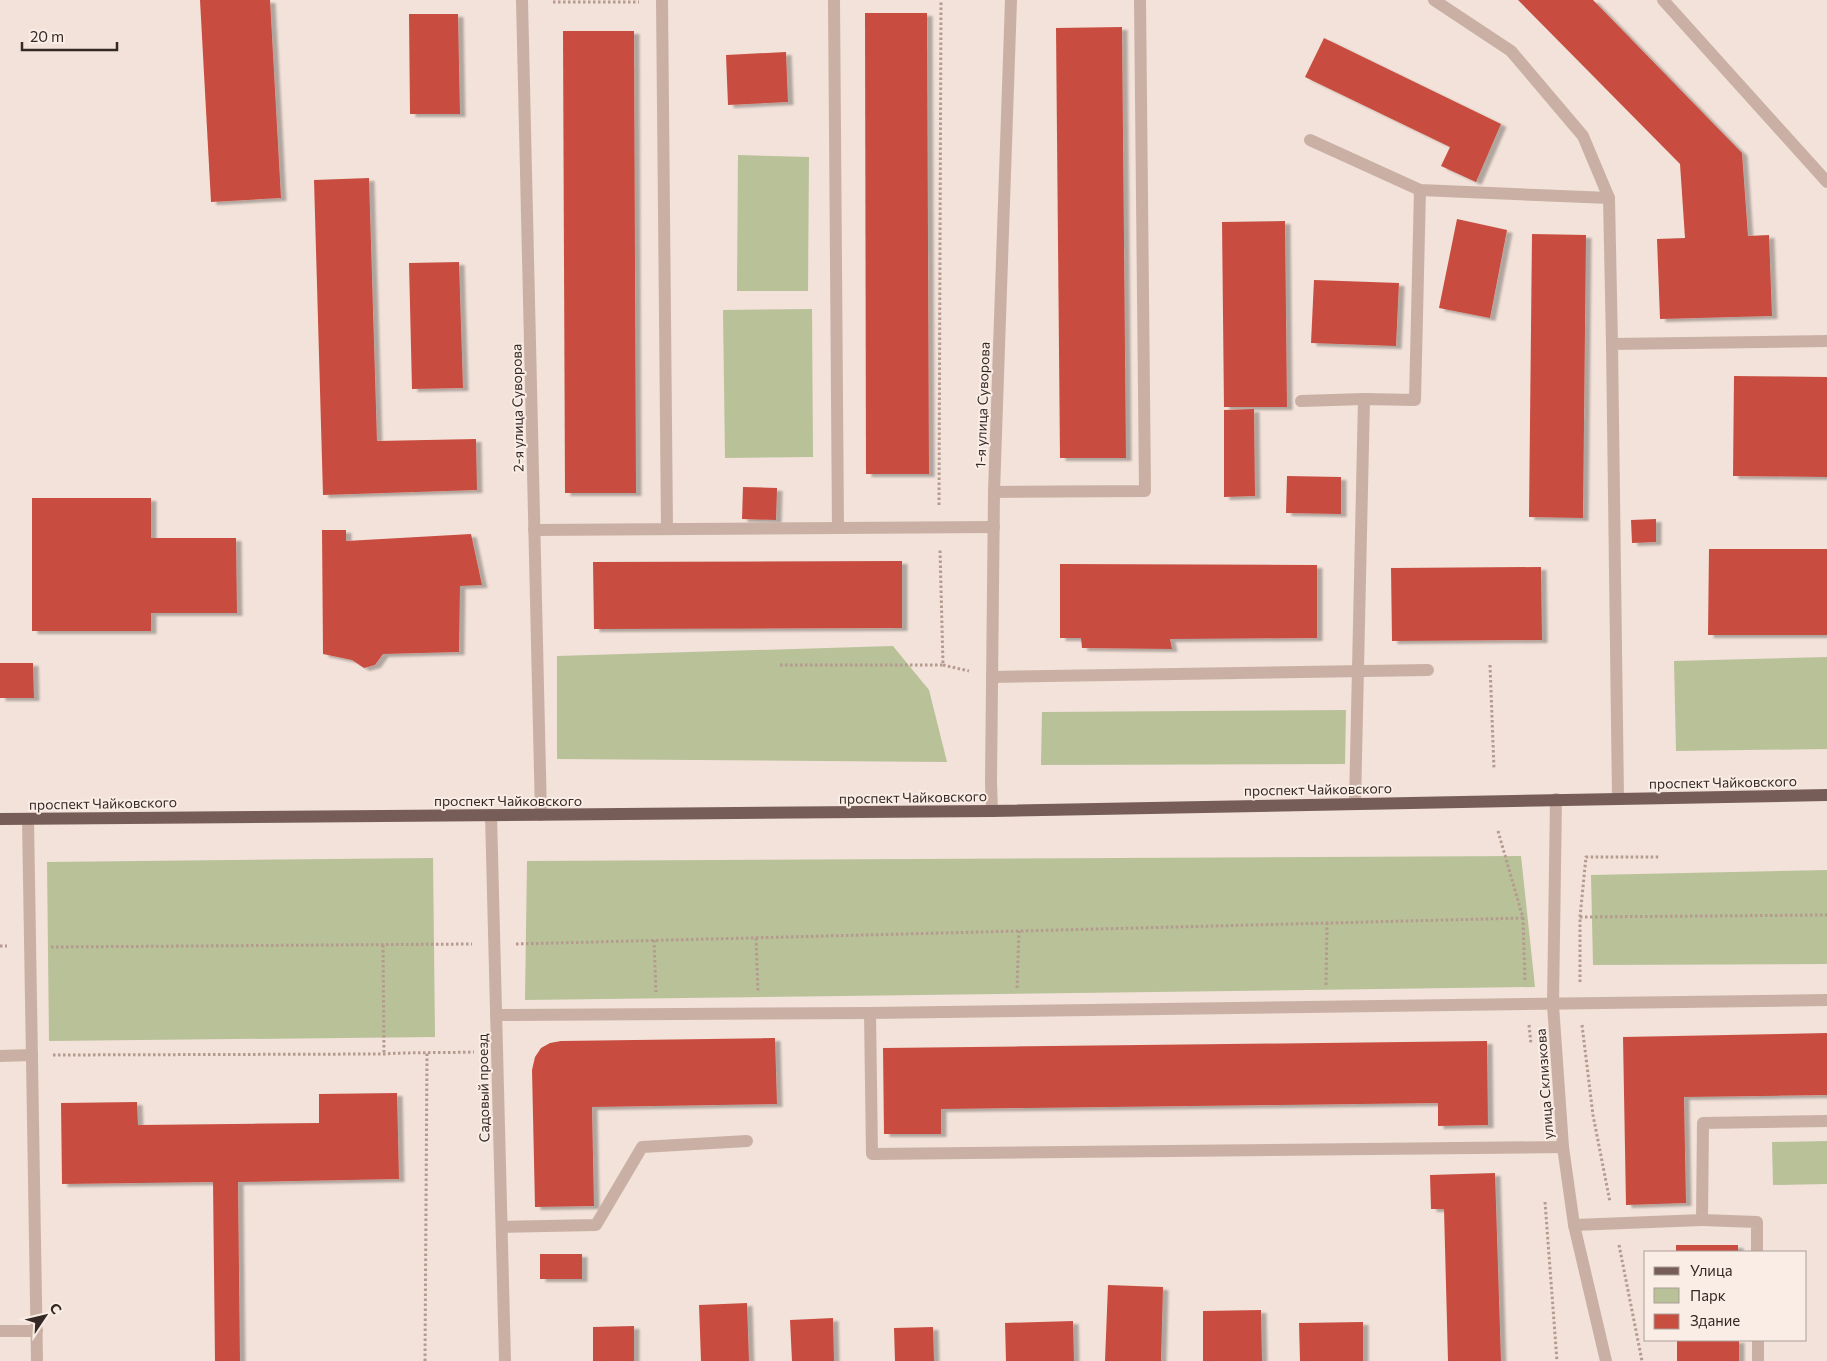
<svg xmlns="http://www.w3.org/2000/svg" width="1827" height="1361" viewBox="0 0 1827 1361" font-family="Commissioner,sans-serif">
<style>
.green{fill:#b9c199}
.building{fill:#c84e40;filter:url(#shadow)}
.lines{fill:none;stroke-linecap:round;stroke-linejoin:round}
.path{stroke:#b59a8f;stroke-width:3;stroke-dasharray:2.5 2.5;stroke-linecap:butt}
.minor{stroke:#cab0a4;stroke-width:12}
.major{stroke:#775d57;stroke-width:12}
.labels{text-anchor:middle;dominant-baseline:central;stroke-width:4;stroke-linejoin:round;paint-order:stroke}
.street-label{font-size:14px;fill:#352926;stroke:#f9ede5}
</style>
<defs>
<filter id="shadow"><feDropShadow dx="5.5" dy="3" stdDeviation="1" flood-color="#0004"/></filter>
</defs>
<rect width="100%" height="100%" fill="#f2e2d9"/>
<g class="green">
<path d="M738 155 809 157 808 291H737Z"/>
<path d="M812 309 813 457 725 458 723 310Z"/>
<path d="M893 646 929 690 947 762 557 759V656Z"/>
<path d="M1827 657V749L1676 751 1674 661Z"/>
<path d="M1346 710 1345 764 1041 765 1042 712Z"/>
<path d="M1521 856 1535 987 525 1000 527 861Z"/>
<path d="M433 858 435 1037 49 1041 47 862Z"/>
<path d="M1827 870V964L1593 965 1591 875Z"/>
<path d="M1827 1141V1184L1773 1185 1772 1142Z"/>
</g>
<g class="building">
<path d="M200 0H270L281 198 211 202Z"/>
<path d="M1518 0H1593L1742 153 1748 236 1769 235 1772 316 1660 319 1657 239 1685 238 1680 164Z"/>
<path d="M865 13H927L929 474H866Z"/>
<path d="M409 14H458L460 114H410Z"/>
<path d="M1122 27 1126 458H1060L1056 28Z"/>
<path d="M563 31H634L636 493H565Z"/>
<path d="M1324 38 1501 124 1476 182 1441 166 1450 147 1305 77Z"/>
<path d="M786 52 788 102 728 105 726 55Z"/>
<path d="M369 178 377 441 476 439 477 490 323 495 314 180Z"/>
<path d="M1457 219 1507 230 1490 318 1439 308Z"/>
<path d="M1285 221 1287 407H1224L1222 222Z"/>
<path d="M1532 234 1586 235 1583 518 1529 517Z"/>
<path d="M459 262 463 388 412 389 409 263Z"/>
<path d="M1314 280 1399 283 1396 346 1311 343Z"/>
<path d="M1734 376 1827 377V477L1733 476Z"/>
<path d="M1254 409 1255 496 1224 497V410Z"/>
<path d="M1287 476 1341 477V514L1286 513Z"/>
<path d="M743 487 777 488 776 520 742 519Z"/>
<path d="M32 498H151V538H236L237 613H151V631H32Z"/>
<path d="M1656 519V542L1632 543 1631 520Z"/>
<path d="M322 530H346V541L471 534 482 585 460 586 459 652 383 654 375 665 364 668 352 660 323 654Z"/>
<path d="M1709 549H1827V635H1708Z"/>
<path d="M902 561V628L594 629 593 562Z"/>
<path d="M1060 564 1317 565V638L1170 639 1172 649 1082 648 1081 638H1060Z"/>
<path d="M1541 567 1542 640 1392 641 1391 568Z"/>
<path d="M0 663H33L34 698H0Z"/>
<path d="M1827 1033V1095L1684 1097 1686 1203 1626 1205 1623 1037Z"/>
<path d="M775 1038 777 1104 592 1107 594 1206 535 1207 532 1070 535 1057 541 1048 550 1043 561 1041Z"/>
<path d="M1487 1041 1488 1125 1438 1126V1103L941 1109V1134H884L883 1048Z"/>
<path d="M397 1093 399 1179 238 1182 240 1361H215L213 1182 62 1184 61 1103 137 1102 138 1125 319 1123V1094Z"/>
<path d="M1495 1173 1501 1361H1448L1444 1209H1431L1430 1175Z"/>
<rect x="1676" y="1245" width="62" height="7"/>
<rect x="540" y="1254" width="42" height="25"/>
<path d="M1108 1285 1163 1287 1161 1361H1105Z"/>
<path d="M747 1303 749 1361H701L699 1305Z"/>
<path d="M1261 1310 1262 1361H1203V1311Z"/>
<path d="M833 1318 834 1361H792L790 1320Z"/>
<path d="M1073 1321 1074 1361H1006L1005 1323Z"/>
<path d="M1363 1322V1361H1300L1299 1323Z"/>
<path d="M634 1326V1361H593V1327Z"/>
<path d="M933 1327 934 1361H895L894 1328Z"/>
<rect x="1677" y="1340" width="62" height="21"/>
</g>
<g class="lines">
<g class="path">
<path d="M553 2H639"/>
<path d="M939 505 941 0"/>
<path d="M780 665H943L940 549"/>
<path d="M943 665 969 671"/>
<path d="M1490 665 1494 769"/>
<path d="M1498 831 1523 918 1525 982"/>
<path d="M1580 917 1827 915"/>
<path d="M756 938 758 992"/>
<path d="M654 940 656 992"/>
<path d="M516 944 1523 918"/>
<path d="M383 945 384 1054"/>
<path d="M0 946H7"/>
<path d="M51 947 472 944"/>
<path d="M1580 982V917L1586 857H1660"/>
<path d="M1326 985 1327 923"/>
<path d="M1017 988 1019 931"/>
<path d="M1529 1025 1531 1044"/>
<path d="M1582 1025 1593 1115 1610 1202"/>
<path d="M53 1055 384 1054C414 1052 444 1053 474 1052"/>
<path d="M1545 1202 1557 1361"/>
<path d="M1619 1245 1642 1361"/>
<path d="M425 1361 427 1051"/>
</g>
<g class="minor">
<path d="M522 0 541 815"/>
<path d="M662 0 667 529"/>
<path d="M834 0 838 528"/>
<path d="M1434 0 1511 51 1583 136 1609 198 1612 344"/>
<path d="M1663 0 1827 182"/>
<path d="M1310 140 1420 190 1609 198"/>
<path d="M1301 401 1364 399"/>
<path d="M994 492 1145 491 1140 0"/>
<path d="M534 530 994 527"/>
<path d="M992 677 1428 670"/>
<path d="M1618 798 1612 344 1827 341"/>
<path d="M1556 799 1553 1005 1563 1147 1574 1225 1606 1361"/>
<path d="M1355 803 1364 399 1415 400 1420 190"/>
<path d="M992 811 991 782 994 492 1011 0"/>
<path d="M491 815 505 1361"/>
<path d="M28 819 37 1361"/>
<path d="M870 1013 872 1154 1563 1147"/>
<path d="M496 1015 870 1013 1827 1000"/>
<path d="M0 1056 32 1055"/>
<path d="M1702 1220 1757 1222V1252"/>
<path d="M1574 1225 1702 1220 1703 1123 1827 1121"/>
<path d="M502 1227 596 1225 642 1147 747 1141"/>
<path d="M0 1331H37"/>
<path d="M1758 1340V1361"/>
</g>
<path class="major" d="M0 819 992 811 1827 795"/>
</g>
<g class="labels">
<g class="street-label">
<text transform="translate(982 405) rotate(-88)">1-я улица Суворова</text>
<text transform="translate(517 408) rotate(-91)">2-я улица Суворова</text>
<text transform="translate(1723 782) rotate(-1)">проспект Чайковского</text>
<text transform="translate(1318 789) rotate(-1)">проспект Чайковского</text>
<text transform="translate(913 797) rotate(-1)">проспект Чайковского</text>
<text x="508" y="800">проспект Чайковского</text>
<text transform="translate(103 803) rotate(-1)">проспект Чайковского</text>
<text transform="translate(1544 1084) rotate(-94)">улица Склизкова</text>
<text transform="translate(483 1088) rotate(-91)">Садовый проезд</text>
</g>
</g>
<rect x="1644" y="1251" width="162" height="90" fill="#f9ede5" stroke="#ab9f99"/>
<rect x="1654" y="1267" width="25" height="8" fill="#775d57" stroke="#ab9f99"/>
<text x="1690" y="1276" font-size="15" fill="#352926">Улица</text>
<rect x="1654" y="1288" width="25" height="15" fill="#b9c199" stroke="#ab9f99"/>
<text x="1690" y="1301" font-size="15" fill="#352926">Парк</text>
<rect x="1654" y="1314" width="25" height="15" fill="#c84e40" stroke="#ab9f99"/>
<text x="1690" y="1326" font-size="15" fill="#352926">Здание</text>
<g transform="translate(45 1316) rotate(55)" stroke="#f9ede5" stroke-width="4" paint-order="stroke">
<path d="M0-4L9 19L0 12L-9 19Z" fill="#352926"/>
<text y="-8" font-size="14" font-weight="bold" text-anchor="middle" fill="#352926">С</text>
</g>
<path d="M22 42v8h95v-8" fill="none" stroke="#352926" stroke-width="2.5"/>
<text x="30" y="42" font-size="15" fill="#352926" stroke="#f9ede5" stroke-width="4" paint-order="stroke">20 m</text>
</svg>
